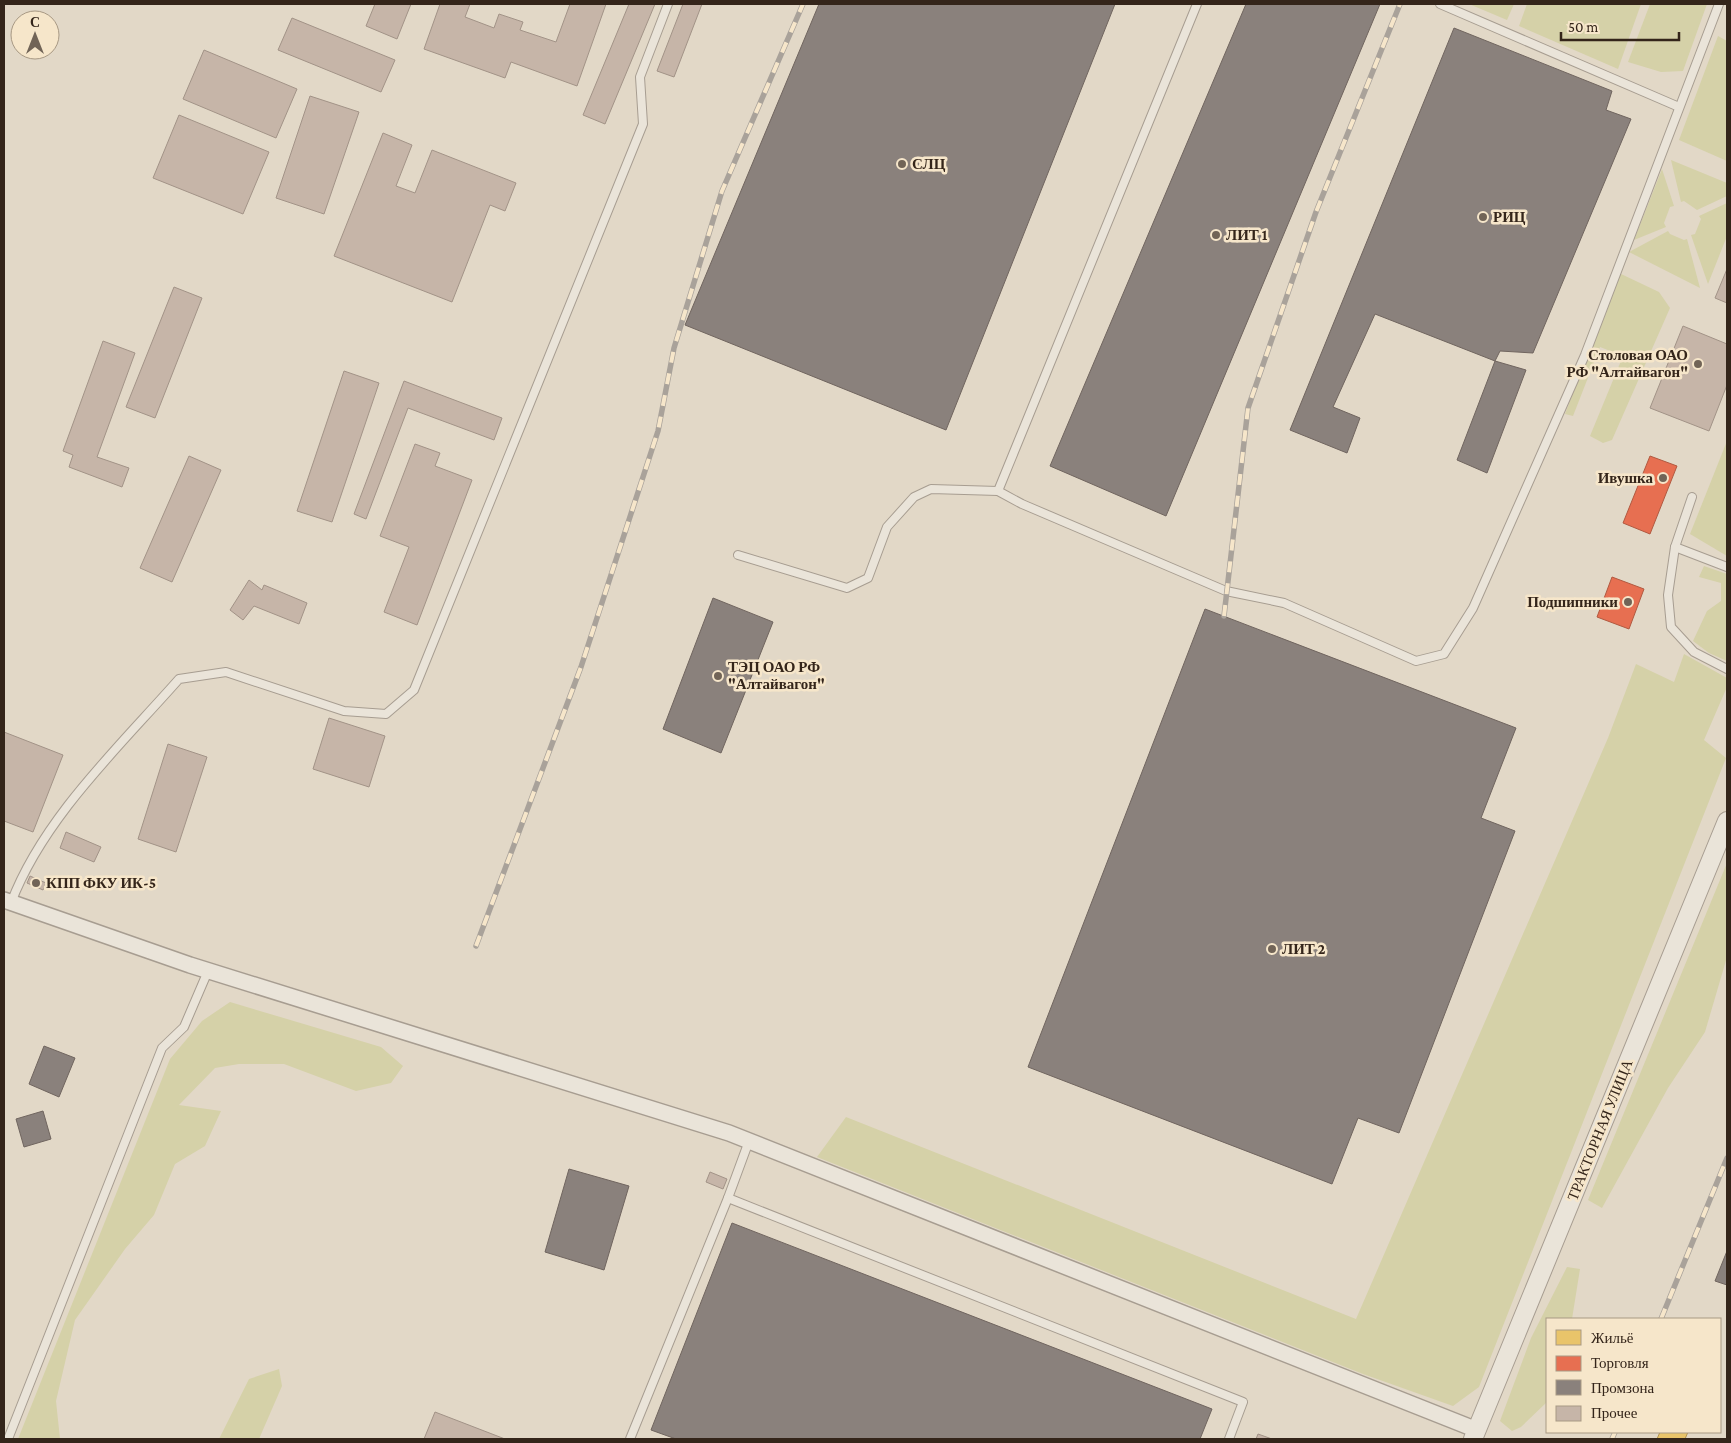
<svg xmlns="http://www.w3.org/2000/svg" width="1731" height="1443" viewBox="0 0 1731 1443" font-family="'Crimson Pro',serif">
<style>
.green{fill:#d5d1a8}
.homes{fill:#e9c46a;stroke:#b39452}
.shops{fill:#e76f51;stroke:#b15940}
.industry{fill:#8a817c;stroke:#70655f}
.building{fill:#c6b5a8;stroke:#a29387}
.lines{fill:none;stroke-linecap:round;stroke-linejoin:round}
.service-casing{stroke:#a79d91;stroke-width:10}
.minor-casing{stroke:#a79d91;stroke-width:18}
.tertiary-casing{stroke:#a79d91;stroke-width:20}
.service{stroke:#eae4d9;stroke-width:8}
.minor{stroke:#eae4d9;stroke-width:15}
.tertiary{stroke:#eae4d9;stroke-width:18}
.rail-casing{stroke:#a9a29a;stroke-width:5.5}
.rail{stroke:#f6e6ca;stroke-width:4;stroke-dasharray:11;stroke-linecap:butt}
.poi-dot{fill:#716457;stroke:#f6e6ca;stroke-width:2}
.labels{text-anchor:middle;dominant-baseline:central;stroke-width:5;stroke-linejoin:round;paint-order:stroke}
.poi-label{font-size:15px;font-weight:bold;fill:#34251a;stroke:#f6e6ca;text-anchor:start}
.street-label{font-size:15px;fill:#34251a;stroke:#f6e6ca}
</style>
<rect width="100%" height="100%" fill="#e2d8c7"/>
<g class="green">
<path d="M1469 4H1514L1507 20Z"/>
<path d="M1527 4H1641L1618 69 1519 26Z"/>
<path d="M1650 4H1707L1683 71 1661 72 1628 62Z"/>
<path d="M1718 36 1727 41V161L1679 140Z"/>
<path d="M1671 160 1727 183V196L1697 210 1684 201 1681 202Z"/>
<path d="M1662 169 1674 206 1670 207 1664 223 1666 227 1634 240Z"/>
<path d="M1727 203V236L1708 284 1691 235 1695 234 1701 219 1699 216Z"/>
<path d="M1668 231 1670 234 1684 240 1687 239 1700 288 1629 252Z"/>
<path d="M1619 273 1659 292 1670 308 1612 440 1603 443 1590 436 1623 356 1600 347 1573 416 1565 414Z"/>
<path d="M1727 441V556L1690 534Z"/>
<path d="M1704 566 1727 574V661L1709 653 1693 641 1707 611 1721 601V583L1699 577Z"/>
<path d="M1684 654 1727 678V687L1704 740 1726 758 1479 1387 1453 1406 1363 1374 817 1157 846 1117 1356 1319 1608 738 1636 664 1674 682Z"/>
<path d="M1727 863V957L1705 1032 1668 1088 1602 1208 1588 1200Z"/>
<path d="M230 1002 381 1047 403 1066 391 1083 356 1091 284 1064H239L215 1068 179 1105 221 1111 205 1146 175 1164 154 1215 125 1249 75 1320 56 1401 60 1439H18L170 1059 202 1021Z"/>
<path d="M1567 1267 1580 1269 1572 1319H1547V1402L1521 1427 1512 1431 1500 1421 1531 1338Z"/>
<path d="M279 1369 282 1386 259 1439H219L249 1379Z"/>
</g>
<path class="homes" d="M1660 1432H1688L1685 1439H1657Z"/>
<g class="shops">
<path d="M1650 456 1677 466 1650 534 1623 523Z"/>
<path d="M1612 577 1644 589 1629 629 1597 617Z"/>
</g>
<g class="industry">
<path d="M819 4H1115L946 430 685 325Z"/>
<path d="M1246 4H1380L1166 516 1050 466Z"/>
<path d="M1454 28 1612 91 1606 110 1631 119 1533 353 1500 351 1495 361 1375 314 1333 407 1360 418 1347 453 1290 430Z"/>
<path d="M1495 361 1526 370 1487 473 1457 460Z"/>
<path d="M713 598 773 622 721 753 663 729Z"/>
<path d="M1205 609 1516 728 1481 818 1515 831 1399 1133 1358 1118 1332 1184 1028 1067Z"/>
<path d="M44 1046 75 1058 59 1097 29 1084Z"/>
<path d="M43 1111 51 1139 24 1147 16 1119Z"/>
<path d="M569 1169 629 1186 604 1270 545 1252Z"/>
<path d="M732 1223 1212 1409 1200 1439H676L651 1430Z"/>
<path d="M1727 1251V1285L1715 1281Z"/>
</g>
<g class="building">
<path d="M375 4H411L397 39 366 26Z"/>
<path d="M440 4H470L465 17 494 28 499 14 523 22 520 30 556 42 570 4H606L577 86 511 62 505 78 424 49Z"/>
<path d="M629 4H655L605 124 583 115Z"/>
<path d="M683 4H702L674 77 657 71Z"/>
<path d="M292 18 395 60 381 92 278 50Z"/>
<path d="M204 50 297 89 276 138 183 99Z"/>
<path d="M310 96 359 112 324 214 276 198Z"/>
<path d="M179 115 269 152 243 214 153 178Z"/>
<path d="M383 133 412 145 396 186 415 193 432 150 516 183 505 211 490 205 452 302 334 256Z"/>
<path d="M1727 269V303L1715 298Z"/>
<path d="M174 287 202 298 155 418 126 407Z"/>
<path d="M1683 326 1727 344V385L1709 431 1650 408Z"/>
<path d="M103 341 135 353 97 457 129 468 122 487 69 467 73 455 63 451Z"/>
<path d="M344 371 379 383 332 522 297 511Z"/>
<path d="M404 381 502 418 494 440 408 408 366 519 354 514Z"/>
<path d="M415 444 440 453 435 466 472 480 417 625 384 612 409 547 380 536Z"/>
<path d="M189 456 221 470 172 582 140 568Z"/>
<path d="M249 580 262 590 264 585 307 603 299 624 254 606 243 620 230 610Z"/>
<path d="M329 718 385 736 369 787 313 769Z"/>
<path d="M4 732 63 755 33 832 4 821Z"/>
<path d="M168 744 207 757 176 852 138 839Z"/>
<path d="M66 832 101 847 94 862 60 848Z"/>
<path d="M30 876 46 883 43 890 27 883Z"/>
<path d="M710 1172 727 1179 723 1189 706 1182Z"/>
<path d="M435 1412 505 1439H424Z"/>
<path d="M1258 1434 1272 1439H1256Z"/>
</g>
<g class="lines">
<g class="service-casing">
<g id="service">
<path d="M1197 4 998 491 1022 504 1226 591 1284 603 1416 661 1444 654 1473 608 1585 355 1719 4"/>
<path d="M1440 4 1679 107"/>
<path d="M1692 497 1675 547 1668 595 1671 627 1694 652 1727 669"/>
<path d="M1675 547 1727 567"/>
<path d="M738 555 847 588 868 578 887 527 914 497 931 489 998 491"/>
<path d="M11 903C43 818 120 746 179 679L226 672 344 711 386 714 414 690 643 124 640 77 668 4"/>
<path d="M749 1141 728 1198 1243 1402 1229 1439"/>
<path d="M8 1439 162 1048 184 1027 208 971"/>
<path d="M630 1439 728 1198"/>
</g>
</g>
<g class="minor-casing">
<path id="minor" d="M4 900 190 965 729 1133 1477 1430"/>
</g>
<g class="tertiary-casing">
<path id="tertiary" d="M1473 1439 1727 821"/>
</g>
<use href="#service" class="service"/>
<use href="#minor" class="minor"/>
<use href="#tertiary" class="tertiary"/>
<g class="rail-casing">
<g id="rail">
<path d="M1224 616 1248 408 1316 212 1400 4"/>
<path d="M476 946 581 667 658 431 674 348 722 191 803 4"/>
<path d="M1661 1319 1727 1158"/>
<path d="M1612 1439 1615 1432"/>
</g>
</g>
<use href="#rail" class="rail"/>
</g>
<g class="poi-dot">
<circle cx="902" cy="164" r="5"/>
<circle cx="1483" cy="217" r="5"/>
<circle cx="1216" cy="235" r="5"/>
<circle cx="1698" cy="364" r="5"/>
<circle cx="1663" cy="478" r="5"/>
<circle cx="1628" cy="602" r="5"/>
<circle cx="718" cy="676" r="5"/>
<circle cx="36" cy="883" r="5"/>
<circle cx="1272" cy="949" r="5"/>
</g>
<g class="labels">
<g class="poi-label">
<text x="912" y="164">СЛЦ</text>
<text x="1493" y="217">РИЦ</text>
<text x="1226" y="235">ЛИТ 1</text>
<text x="1688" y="355" text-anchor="end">Столовая ОАО<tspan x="1688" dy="17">РФ "Алтайвагон"</tspan></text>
<text x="1653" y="478" text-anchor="end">Ивушка</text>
<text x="1618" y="602" text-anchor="end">Подшипники</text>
<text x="728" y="667">ТЭЦ ОАО РФ<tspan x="728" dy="17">"Алтайвагон"</tspan></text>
<text x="46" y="883">КПП ФКУ ИК-5</text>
<text x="1282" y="949">ЛИТ 2</text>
</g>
<g class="street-label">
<text transform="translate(1600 1130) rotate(-68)">ТРАКТОРНАЯ УЛИЦА</text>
</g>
</g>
<rect width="1731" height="1443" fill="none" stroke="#34251a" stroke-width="10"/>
<rect x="1546" y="1318" width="175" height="115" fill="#f6e6ca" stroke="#a89984"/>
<rect x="1556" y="1330" width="25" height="15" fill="#e9c46a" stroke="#a89984"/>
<text x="1591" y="1343" font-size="15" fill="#34251a">Жильё</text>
<rect x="1556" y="1356" width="25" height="15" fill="#e76f51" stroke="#a89984"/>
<text x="1591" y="1368" font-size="15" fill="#34251a">Торговля</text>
<rect x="1556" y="1380" width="25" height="15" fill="#8a817c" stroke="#a89984"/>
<text x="1591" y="1393" font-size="15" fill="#34251a">Промзона</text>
<rect x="1556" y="1406" width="25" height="15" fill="#c6b5a8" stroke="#a89984"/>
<text x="1591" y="1418" font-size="15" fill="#34251a">Прочее</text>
<g transform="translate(35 35)"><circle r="24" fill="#f6e6ca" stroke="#a89984"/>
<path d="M0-4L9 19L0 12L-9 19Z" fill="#716457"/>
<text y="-8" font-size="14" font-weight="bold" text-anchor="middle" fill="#34251a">С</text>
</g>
<path d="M1561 32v8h118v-8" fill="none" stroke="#34251a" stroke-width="2.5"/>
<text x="1568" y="32" font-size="15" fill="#34251a" stroke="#f6e6ca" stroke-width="4" paint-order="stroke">50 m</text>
</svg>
